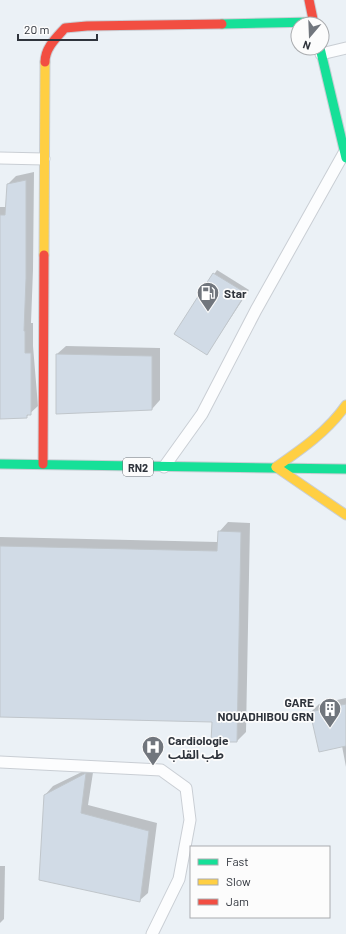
<svg xmlns="http://www.w3.org/2000/svg" width="346" height="934" viewBox="0 0 346 934" font-family="Barlow,'Noto Sans Arabic',sans-serif">
<style>
.shadow{fill:#0003}
.building{fill:#d1dbe6;stroke:#c0c6cb}
.lines{fill:none;stroke-linecap:round;stroke-linejoin:round}
.lane-casing{stroke:#c9ced4;stroke-width:13}
.fast-casing{stroke:#c9ced4;stroke-width:11}
.slow-casing{stroke:#c9ced4;stroke-width:11}
.jam-casing{stroke:#c9ced4;stroke-width:11}
.lane{stroke:#fcfdfe;stroke-width:11}
.fast{stroke:#16e098;stroke-width:9}
.slow{stroke:#ffcf43;stroke-width:9}
.jam{stroke:#f24e42;stroke-width:9}
.labels{text-anchor:middle;dominant-baseline:central;stroke-width:3.5;stroke-linejoin:round;paint-order:stroke}
.shield{fill:#fcfcfc;stroke:#6c7076;stroke-width:1}
.shield-label{font-size:11px;font-weight:bold;fill:#2f343c}
.poi-label{font-size:12px;font-weight:bold;fill:#2f343c;stroke:#fcfcfc;text-anchor:start}
</style>
<rect width="100%" height="100%" fill="#ebf1f6"/>
<g class="shadow">
<path d="M34 172 33 270 31 323H33V346L38 406 26 417 0 418V207H6L8 184 16 176Z"/>
<path d="M217 270 249 290 207 354 175 334Z"/>
<path d="M66 346 160 348V400L152 409 57 354Z"/>
<path d="M228 522 250 523 246 732 237 741 213 721 0 716V537L218 542 219 532Z"/>
<path d="M346 698V767L342 746 311 712 319 704Z"/>
<path d="M94 766 88 805 157 823 148 893 139 901 45 795 53 786Z"/>
<path d="M0 866H5L4 919 0 923Z"/>
</g>
<g class="building">
<path d="M26 180V279L24 331H25V353H31V415H27V418L0 419V215H5L7 184Z"/>
<path d="M213 273 246 293 207 355 174 334Z"/>
<path d="M56 354 152 356V410L56 414Z"/>
<path d="M218 531 241 532 237 742H211L212 722 0 717V546L217 551Z"/>
<path d="M346 704V746L319 752 310 712Z"/>
<path d="M86 773 81 813 149 831 140 902 39 880 44 795Z"/>
</g>
<g class="lines">
<g class="lane-casing">
<g id="lane">
<path d="M321 54 346 48"/>
<path d="M0 158 44 159"/>
<path d="M164 467 202 414 256 310 344 153"/>
<path d="M0 762 161 770 186 788 190 820 179 879 152 934"/>
</g>
</g>
<g class="fast-casing">
<g id="fast">
<path d="M222 24 314 22"/>
<path d="M320 48 346 158"/>
<path d="M0 464 346 469"/>
</g>
</g>
<g class="slow-casing">
<g id="slow">
<path d="M44 255 45 62"/>
<path d="M276 467C302 449 328 431 346 405"/>
<path d="M276 467 346 515"/>
</g>
</g>
<g class="jam-casing">
<g id="jam">
<path d="M309 0 314 24"/>
<path d="M45 62C45 48 56 38 65 28L87 26 222 24"/>
<path d="M43 464 44 255"/>
</g>
</g>
<use href="#lane" class="lane"/>
<use href="#fast" class="fast"/>
<use href="#slow" class="slow"/>
<use href="#jam" class="jam"/>
</g>
<defs>
<g id="fuel-pin" transform="scale(1.15)"><path d="M0 17L-7.5 6A9.5 9.5 0 1 1 7.5 6Z" fill="#71767d" stroke="#fcfcfc"/><path d="M-5.5-6h7V0h2V4h1.3V-2.5L3-4.5l.8-.8L6-3V5H2.5V1h-1V6h-7ZM-4.2-4.7v3.2H.2V-4.7Z" fill="#fff"/></g>
<g id="building-pin" transform="scale(1.15)"><path d="M0 17L-7.5 6A9.5 9.5 0 1 1 7.5 6Z" fill="#71767d" stroke="#fcfcfc"/><path d="M-4-6H4V6H1V3H-1V6H-4ZM-2.5-4.3h1.7v1.8h-1.7ZM.8-4.3h1.7v1.8H.8ZM-2.5-1h1.7V.8h-1.7ZM.8-1h1.7V.8H.8Z" fill="#fff"/></g>
<g id="hospital-pin" transform="scale(1.15)"><path d="M0 17L-7.5 6A9.5 9.5 0 1 1 7.5 6Z" fill="#71767d" stroke="#fcfcfc"/><path d="M-5-5h3v3.5h4V-5h3V5h-3V1.5h-4V5h-3Z" fill="#fff"/></g>
</defs>
<g fill-rule="evenodd">
<use href="#fuel-pin" x="208" y="293"/>
<use href="#building-pin" x="330" y="709"/>
<use href="#hospital-pin" x="153" y="747"/>
</g>
<g class="labels">
<rect class="shield" x="123" y="458" width="30" height="18" rx="3"/>
<g class="shield-label">
<text x="138" y="467">RN2</text>
</g>
<g class="poi-label">
<text x="224" y="293">Star</text>
<text x="314" y="702" text-anchor="end">GARE<tspan x="314" dy="14">NOUADHIBOU GRN</tspan></text>
<text x="168" y="740">Cardiologie<tspan x="168" dy="14">طب القلب</tspan></text>
</g>
</g>
<rect x="190" y="846" width="140" height="72" fill="#fcfcfc" stroke="#aaacaf"/>
<rect x="198" y="859" width="20" height="6" fill="#16e098" stroke="#aaacaf"/>
<text x="226" y="866" font-size="12" fill="#2f343c">Fast</text>
<rect x="198" y="879" width="20" height="6" fill="#ffcf43" stroke="#aaacaf"/>
<text x="226" y="886" font-size="12" fill="#2f343c">Slow</text>
<rect x="198" y="899" width="20" height="6" fill="#f24e42" stroke="#aaacaf"/>
<text x="226" y="906" font-size="12" fill="#2f343c">Jam</text>
<g transform="translate(310 36) rotate(199)"><circle r="19" fill="#fcfcfc" stroke="#aaacaf"/>
<path d="M0-3L7 15L0 10L-7 15Z" fill="#71767d"/>
<text y="-6" font-size="11" font-weight="bold" text-anchor="middle" fill="#2f343c">N</text>
</g>
<path d="M18 34v6h79v-6" fill="none" stroke="#2f343c" stroke-width="2"/>
<text x="24" y="34" font-size="12" fill="#2f343c" stroke="#fcfcfc" stroke-width="3" paint-order="stroke">20 m</text>
</svg>
